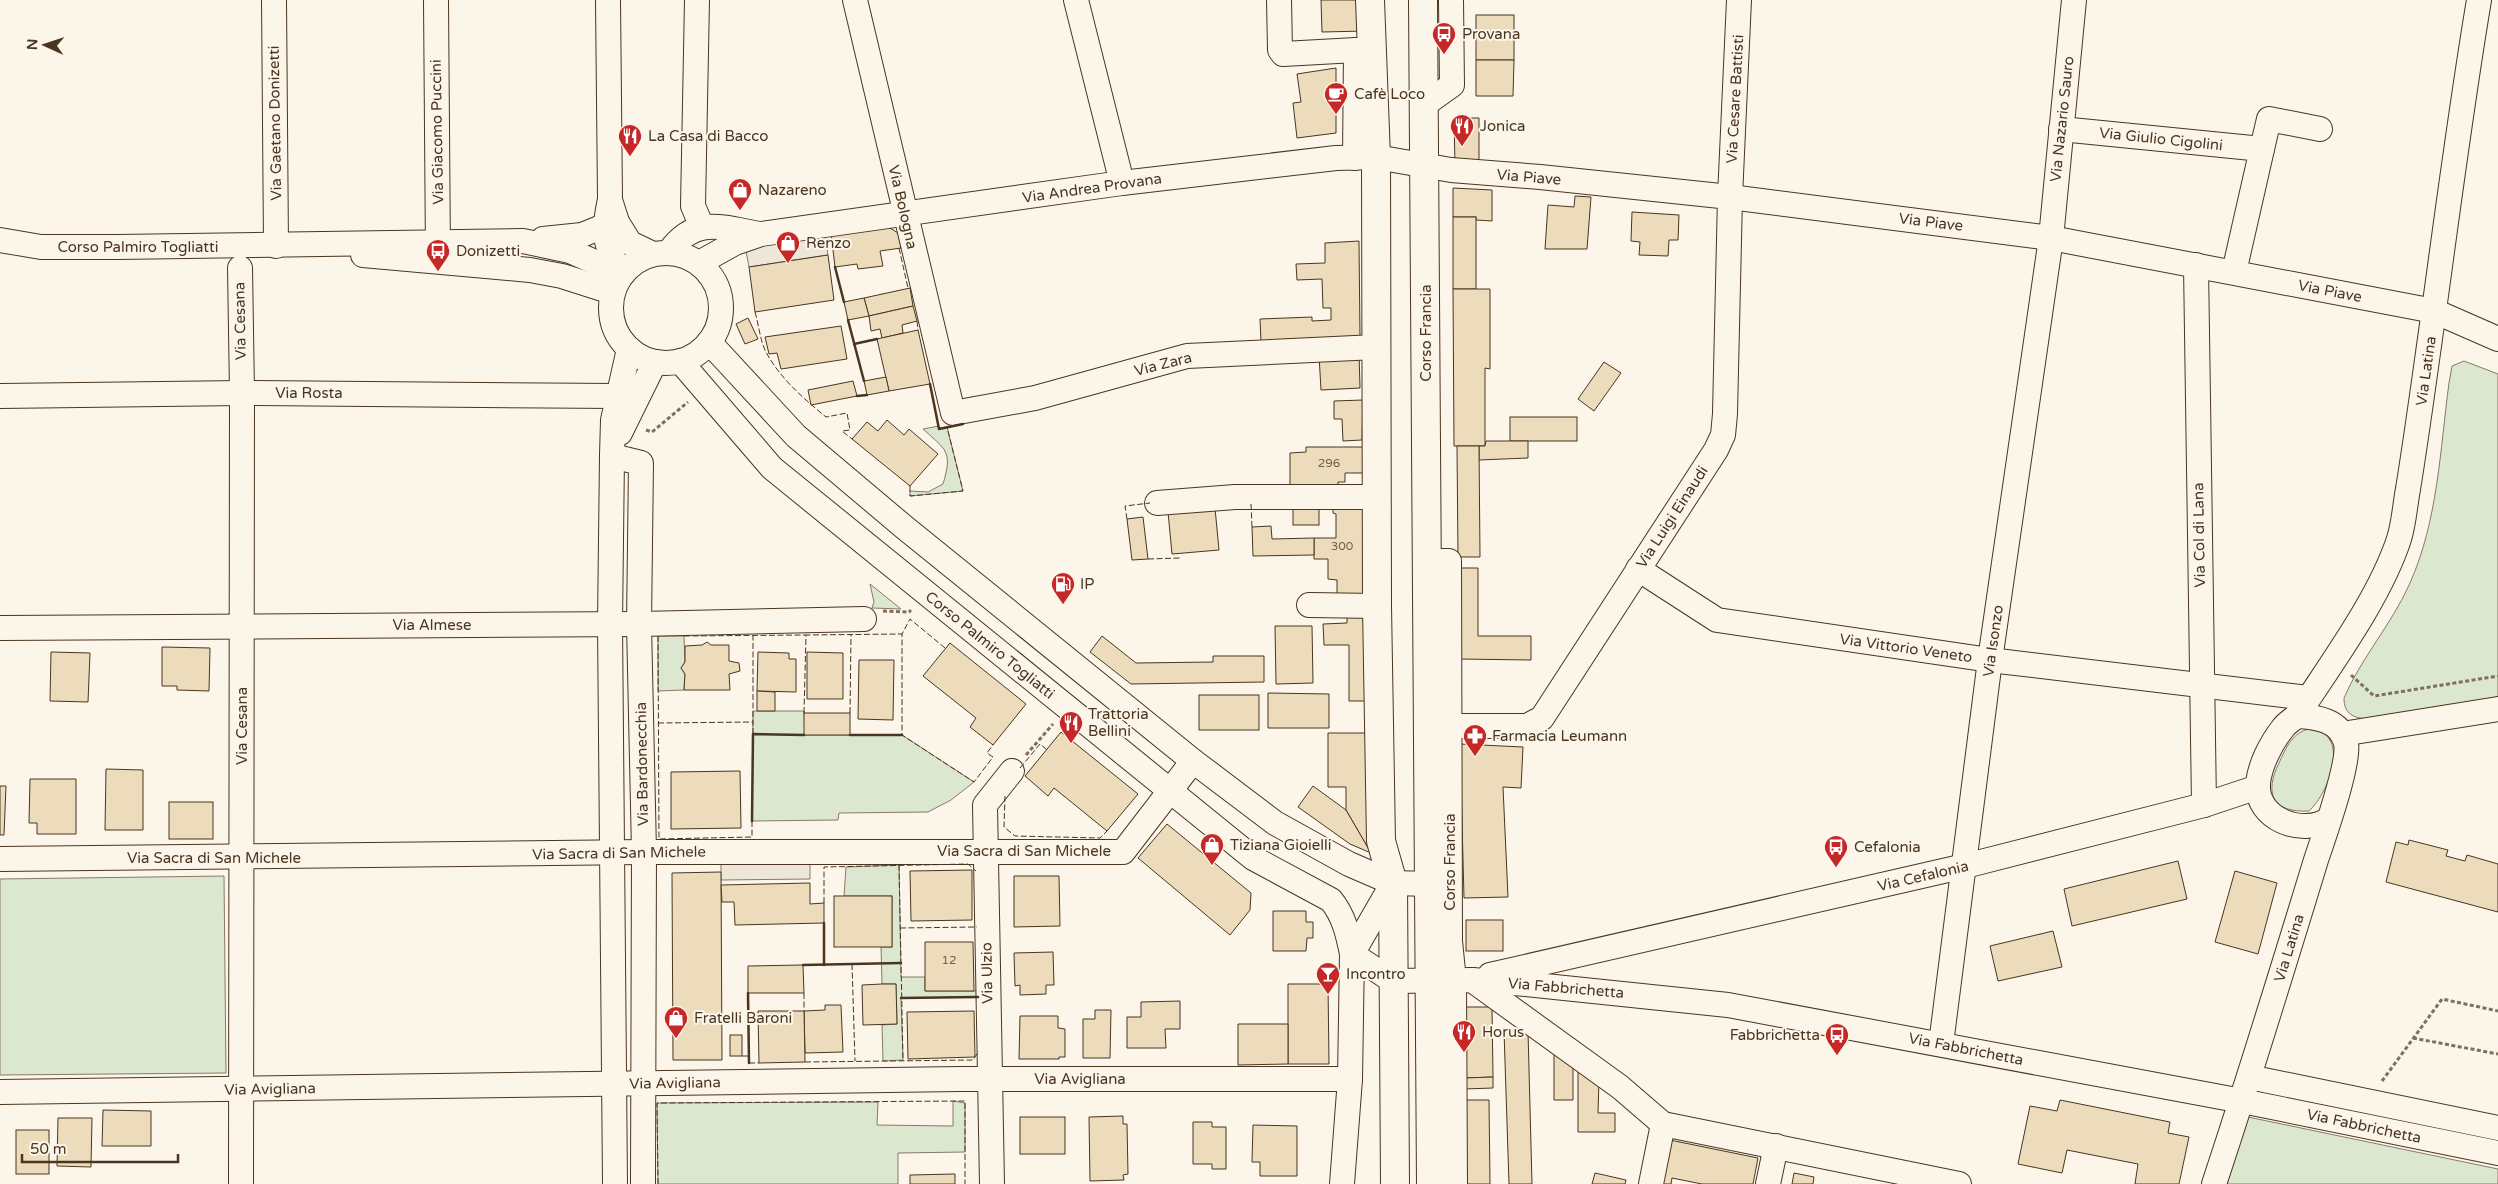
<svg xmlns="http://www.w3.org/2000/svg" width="2498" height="1184" viewBox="0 0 2498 1184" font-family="'Varela Round',sans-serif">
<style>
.green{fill:#dce7d0;stroke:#887966}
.parking{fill:#ede7d9;stroke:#887966}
.building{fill:#ecdcbc;stroke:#4a3520}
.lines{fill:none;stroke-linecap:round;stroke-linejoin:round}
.minor-casing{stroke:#4a3520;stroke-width:26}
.major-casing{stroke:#4a3520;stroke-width:30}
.path{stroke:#7f6f5c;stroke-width:3;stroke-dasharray:4 2.5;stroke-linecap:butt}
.minor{stroke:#fbf6e9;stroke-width:24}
.major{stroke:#fbf6e9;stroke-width:28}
.fence{stroke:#4a3520;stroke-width:1;stroke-dasharray:6 2.5;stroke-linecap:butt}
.wall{stroke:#4a3520;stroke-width:2.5}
.labels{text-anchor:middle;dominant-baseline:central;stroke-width:4;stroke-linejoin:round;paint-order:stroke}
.number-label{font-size:12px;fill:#725f47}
.poi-label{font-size:15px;fill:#4a3520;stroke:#fbf6e9;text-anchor:start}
.street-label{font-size:15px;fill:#4a3520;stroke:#fbf6e9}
</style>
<rect width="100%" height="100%" fill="#fbf6e9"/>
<g class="green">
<path d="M2464 361 2498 374V697L2368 719C2353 718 2344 714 2344 698 2361 658 2392 624 2410 583 2438 520 2440 450 2449 383L2452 366Z"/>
<path d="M939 426V428L947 427 963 491 910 496V491L928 492 943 484C953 451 946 450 923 429Z"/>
<path d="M870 584 901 609 872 608 874 602Z"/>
<path d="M658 636H684L685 662 681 668 685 674 684 690 658 691Z"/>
<path d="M753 711H804L805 735H902L974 782 951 800 928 812 839 813 838 820 752 821Z"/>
<path d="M2308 729C2353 731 2329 793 2309 811 2272 813 2264 793 2279 763 2286 748 2291 734 2308 729Z"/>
<path d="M899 865 901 977H925V991H978V997L901 998 903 1060 883 1061 882 1025 897 1024 896 984H882L881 947H892V896H844L846 867Z"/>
<path d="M224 876 226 1073 0 1075V879Z"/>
<path d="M953 1101 965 1103V1152L898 1153V1184H658L657 1103 878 1102 877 1125 953 1126Z"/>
<path d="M2248 1117 2498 1169V1184H2227Z"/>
</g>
<g class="parking">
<path d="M824 225 828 255 749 267 744 240Z"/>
<path d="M810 861V879L721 880V863Z"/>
</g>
<g class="building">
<path d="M1321 0H1365L1366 31 1322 32Z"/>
<rect x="1476" y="15" width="38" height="45"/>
<path d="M1476 60H1514L1513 96H1476Z"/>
<path d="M1336 68V133L1297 138 1293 103 1301 102 1297 74Z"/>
<path d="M1454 118H1479V166H1455Z"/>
<path d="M1453 188 1492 190V221L1476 220V217H1453Z"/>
<path d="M1575 196 1591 197 1587 249H1545L1548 205 1574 207Z"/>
<path d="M1632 212 1679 215 1678 240H1669L1668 256 1639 255 1640 242 1631 241Z"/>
<rect x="1453" y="217" width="23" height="72"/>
<path d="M887 226 898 233 901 248 880 251 883 266 858 269 857 264 835 267 831 233Z"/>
<path d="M1359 241 1360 338 1261 342 1260 319 1312 317V321L1331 320V308H1323L1322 279 1297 280 1296 264 1325 263V243Z"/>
<path d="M828 255 834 300 755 312 749 267Z"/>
<path d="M910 288 913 306 869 316 864 298Z"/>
<path d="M1453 289H1490V369L1485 368V446H1454Z"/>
<path d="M864 298 869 316 848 320 844 302Z"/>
<path d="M913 306 917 321 902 325 903 333 882 338 880 329 871 331 869 316Z"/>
<path d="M748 318 758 339 745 344 736 324Z"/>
<path d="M841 326 847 359 781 369 777 353 769 354 765 337Z"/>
<path d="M918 330 930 384 889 391 877 339Z"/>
<path d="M1359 353 1360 388 1321 390 1319 355Z"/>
<path d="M1604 362 1621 373 1594 411 1578 399Z"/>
<path d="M886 377 889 391 867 395 864 381Z"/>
<path d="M853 381 857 396 811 405 808 390Z"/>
<path d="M1363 400 1362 440 1343 441 1342 419H1334V401Z"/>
<rect x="1510" y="417" width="67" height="24"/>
<path d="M887 420 904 435 909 429 938 454 910 486 852 439 867 422 878 431Z"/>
<path d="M1486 441H1528V458L1479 460V446H1485Z"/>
<path d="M1457 446H1479L1480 557H1458Z"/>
<path d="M1306 447H1368L1369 473H1345V482H1338V485H1290V453L1306 452Z"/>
<path d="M1333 503H1371L1370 600H1337V580L1328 579V559H1314V538H1336V514L1333 513Z"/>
<rect x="1293" y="504" width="26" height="21"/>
<path d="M1215 508 1219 550 1172 554 1168 512Z"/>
<path d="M1143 517 1148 559 1132 560 1127 519Z"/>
<path d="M1271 526 1272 539 1314 538V555L1253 556 1252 527Z"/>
<path d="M1458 568H1478V636H1531V660L1458 659Z"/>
<path d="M1347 616H1364L1365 701H1349V645H1324L1323 624 1347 623Z"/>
<path d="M1275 626H1312L1313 683 1276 684Z"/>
<path d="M1102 636 1136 663 1213 662V656H1264V682L1131 684 1090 652Z"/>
<path d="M707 642 711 645H729V661L739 663 740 671 729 674 730 690H684L685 674 681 668 685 662V646L702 645Z"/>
<path d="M950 643 1026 704 993 745 970 727 976 718 923 676Z"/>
<path d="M162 647 210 648 209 691 177 690V686H162Z"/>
<path d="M51 652 90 653 88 702 50 701Z"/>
<path d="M758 652 789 653V659H796V692L757 691Z"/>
<path d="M807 652 843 653V699H807Z"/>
<path d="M859 660H894L893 720 858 719Z"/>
<path d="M757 691 775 692V711H757Z"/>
<path d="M1268 693 1329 694V728H1268Z"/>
<rect x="1199" y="695" width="60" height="35"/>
<rect x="804" y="713" width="46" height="22"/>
<path d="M1061 732 1138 794 1107 831 1054 788 1048 796 1025 776Z"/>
<path d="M1328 733H1373L1371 853 1346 810V787H1328Z"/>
<path d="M1460 744 1523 747 1521 788 1503 787 1508 897 1464 898Z"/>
<path d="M106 769 143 770V830H105Z"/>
<path d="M740 771 741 828 671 829V772Z"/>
<path d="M30 779H76V834H37V823H29Z"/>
<path d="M0 786H6L4 835H0Z"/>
<path d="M1313 786 1346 810 1371 853 1350 844 1298 807Z"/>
<rect x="169" y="802" width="44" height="37"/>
<path d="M1167 824 1251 893 1250 910 1230 935 1138 858Z"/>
<path d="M2409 840 2448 850 2446 856 2465 861 2467 855 2498 864V912L2386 882 2396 842 2408 845Z"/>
<path d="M2178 861 2187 899 2072 926 2064 889Z"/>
<path d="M972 870V920L911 921 910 871Z"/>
<path d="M2235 871 2277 883 2258 954 2215 942Z"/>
<path d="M721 872 722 1060H673L672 873Z"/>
<path d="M1014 876H1059L1060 926 1014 927Z"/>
<path d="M810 883V904L824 903V923L735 925 734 902H722L721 885Z"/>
<rect x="834" y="896" width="58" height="51"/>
<path d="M1273 911H1306V922H1313V938H1307L1306 951H1273Z"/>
<rect x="1466" y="920" width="37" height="31"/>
<path d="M2053 931 2062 967 1998 981 1990 946Z"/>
<path d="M925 942H973L974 991H925Z"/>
<path d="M1053 952 1054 985H1046V994L1020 995V985L1015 986 1014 953Z"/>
<path d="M803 965 804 993H748V966Z"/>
<path d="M882 984H896L897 1024 863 1025 862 985Z"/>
<path d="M1288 984H1328L1329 1064H1288Z"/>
<path d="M1180 1001V1029H1165L1166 1048H1127V1017H1141V1002Z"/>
<path d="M825 1005H841L843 1052 805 1053 804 1011 825 1010Z"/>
<path d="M1463 1007H1492L1493 1077 1464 1078Z"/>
<path d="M1095 1010H1111L1110 1058H1083V1019H1095Z"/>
<path d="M758 1011H804L805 1062 759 1063Z"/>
<path d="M974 1011 975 1057 908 1059 907 1012Z"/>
<path d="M1020 1016H1058V1028L1065 1029V1057H1059V1059H1019Z"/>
<path d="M1238 1024H1288V1064L1238 1065Z"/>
<path d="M1504 1031H1528L1532 1184H1509Z"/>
<rect x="730" y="1035" width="12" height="21"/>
<path d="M1554 1051 1573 1061V1100H1554Z"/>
<path d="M1578 1064 1599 1078 1598 1113H1615V1132H1578Z"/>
<path d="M1493 1077V1088L1464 1089V1078Z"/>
<path d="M1464 1100H1489L1490 1184H1465Z"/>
<path d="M2060 1100 2170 1122 2168 1133 2189 1137 2179 1184H2135L2138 1164 2067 1150 2062 1173 2018 1164 2030 1106 2057 1111Z"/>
<path d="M103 1110 151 1111V1146H102Z"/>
<path d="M1123 1116V1124H1127L1128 1174 1123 1175 1124 1180 1090 1181 1089 1117Z"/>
<rect x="1020" y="1117" width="45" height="37"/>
<path d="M58 1118H92L91 1167 57 1166Z"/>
<path d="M1193 1122H1212V1127H1226V1169H1212V1164H1193Z"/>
<path d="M1253 1125 1297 1126V1176H1260V1162H1252Z"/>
<rect x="16" y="1130" width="33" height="44"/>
<path d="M1665 1139 1758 1158 1753 1184H1702L1672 1178 1671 1184H1662Z"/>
<path d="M1595 1173 1626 1180 1625 1184H1592Z"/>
<path d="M1794 1173 1814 1177 1813 1184H1792Z"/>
<path d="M955 1174V1184H910V1175Z"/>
</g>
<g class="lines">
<g class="minor-casing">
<g id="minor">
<path d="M274 0 276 246"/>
<path d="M436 0 438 257"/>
<path d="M608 0 610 199C603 234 603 243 622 274"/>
<path d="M697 0 693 206 702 227"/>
<path d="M855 0 953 413 1035 398 1187 356 1376 347"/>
<path d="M1076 0 1122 183"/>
<path d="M1279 0 1280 50 1283 54 1356 50"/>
<path d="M1424 105 1452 85 1451 0"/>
<path d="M2061 129 2262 149 2234 272"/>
<path d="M2262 149 2269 119 2320 129"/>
<path d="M1355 158 1356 50H1370"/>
<path d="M610 200 617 222 630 243 653 254"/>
<path d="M543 239 582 235 604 226"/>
<path d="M0 240 41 247H117L523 241 570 251 622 274"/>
<path d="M669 252C695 216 721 227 759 234"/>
<circle cx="666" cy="308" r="55"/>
<path d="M363 255 530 270 562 276 612 292"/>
<path d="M699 263 735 243 761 234 1122 183 1336 158 1376 157 1451 170 1540 177 1730 197 2051 238 2434 311 2498 339"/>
<path d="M2196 265 2204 805"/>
<path d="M240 268 242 393 241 1184"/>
<path d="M709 342 796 436 904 527 1193 761 1275 823 1349 864 1393 883 1430 884"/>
<path d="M680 361 772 468 1253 858 1331 900C1344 916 1348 934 1352 954L1393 981 1472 980 1526 984 1728 1005 2242 1101 2498 1153"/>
<path d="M0 396 242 393 617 396"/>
<path d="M620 433 655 362"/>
<path d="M612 456 641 463 639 624 644 852 643 1184"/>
<path d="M1157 503 1235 497H1377"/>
<path d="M1428 561H1449L1450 941 1454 981 1455 1184"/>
<path d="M1638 569 1717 620 1990 660 2308 698"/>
<path d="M1309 605 1377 606"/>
<path d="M0 628 639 624 864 619"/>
<path d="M1450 726H1527L1542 718 1716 450 1723 435 1725 414 1730 197 1739 0"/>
<path d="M2342 734 2498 709"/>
<path d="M2329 819C2303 837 2255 819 2258 783 2260 765 2271 743 2283 728 2287 722 2295 719 2299 713 2333 661 2380 597 2399 539 2404 523 2405 505 2408 489 2415 446 2421 403 2427 360 2444 240 2459 119 2479 0"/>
<path d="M0 859 644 852H1123L1193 761"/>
<path d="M1490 975 1965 866 2204 805 2258 787"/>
<path d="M1472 980 1620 1087 1663 1124 1959 1184"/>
<path d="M1941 1044 1990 660 2051 238 2074 0"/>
<path d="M2249 1077 2498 1128"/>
<path d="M0 1092 960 1079H1350"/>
<path d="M615 1184 610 624 612 456 613 420 629 349"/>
<path d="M992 1184 985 805 1012 771"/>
<path d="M1342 1184 1350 1079 1352 954 1393 883"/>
<path d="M1651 1184 1663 1124"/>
<path d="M1768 1184 1776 1146"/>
<path d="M2214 1184C2250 1076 2283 968 2316 860 2324 836 2350 763 2346 743 2340 720 2317 717 2297 716"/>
</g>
</g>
<g class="major-casing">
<g id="major">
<path d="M1370 0 1376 157 1377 606 1381 841 1393 883 1395 1184"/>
<path d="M1423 0 1431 1184"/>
</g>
</g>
<g class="path">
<path d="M646 430 652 432 688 402"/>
<path d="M883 611 909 612 911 610"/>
<path d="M2351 675 2374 696 2498 676"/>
<path d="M1026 755 1053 724"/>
<path d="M2413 1038 2498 1054"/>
<path d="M2382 1081 2442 999 2498 1011"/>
</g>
<use href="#minor" class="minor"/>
<use href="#major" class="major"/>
<g class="fence">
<path d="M899 248 908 288"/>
<path d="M755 312C759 325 760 342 767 354 781 379 804 399 826 417L847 413 850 430 842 431 852 439"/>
<path d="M917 321 918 330"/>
<path d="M910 486V496L963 491 947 427"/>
<path d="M1251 504 1252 527"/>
<path d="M1127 519 1125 506 1150 503"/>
<path d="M1148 559 1180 558"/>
<path d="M658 636 659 839 752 837V821"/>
<path d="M684 636 806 635"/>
<path d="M945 648 910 619 902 634V735L974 782 993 757 987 753 993 745"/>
<path d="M804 713 806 635 902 634"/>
<path d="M850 713 851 634"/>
<path d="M658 723 753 722"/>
<path d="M753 734V635"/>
<path d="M1020 768 1040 744 1047 750"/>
<path d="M1005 796 1004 827 1015 836 1100 838 1107 831"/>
<path d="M899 865 903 1060"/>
<path d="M824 903V867L968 864 976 871"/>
<path d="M900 928 977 927"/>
<path d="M852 964 855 1061"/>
<path d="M804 993V1011"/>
<path d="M742 1056H749"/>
<path d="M805 1062 973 1060 979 1051"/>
<path d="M749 1063H759"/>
<path d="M658 1184 657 1103 965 1101V1184"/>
</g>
<g class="wall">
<path d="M835 267 844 302"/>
<path d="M848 320 864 381"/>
<path d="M854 344 877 339"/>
<path d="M930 384 939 429 963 424"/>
<path d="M857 396 867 395"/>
<path d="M850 735H902"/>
<path d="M752 821 753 734 804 735"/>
<path d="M824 923V965"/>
<path d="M803 965 901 963"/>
<path d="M748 993 749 1063"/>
<path d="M901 998 978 997"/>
</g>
</g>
<defs>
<g id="bus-pin" transform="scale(1.25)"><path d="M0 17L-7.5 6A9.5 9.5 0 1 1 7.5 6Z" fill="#c62828" stroke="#fbf6e9"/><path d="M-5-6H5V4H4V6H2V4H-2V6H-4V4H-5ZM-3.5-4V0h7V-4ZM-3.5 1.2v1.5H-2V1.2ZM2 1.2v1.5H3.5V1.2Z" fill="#fff"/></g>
<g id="cafe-pin" transform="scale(1.25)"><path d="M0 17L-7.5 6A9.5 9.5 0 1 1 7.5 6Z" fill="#c62828" stroke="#fbf6e9"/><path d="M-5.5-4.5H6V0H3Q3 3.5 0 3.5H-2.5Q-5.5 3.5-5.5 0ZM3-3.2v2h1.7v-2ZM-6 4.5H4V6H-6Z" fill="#fff"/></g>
<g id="restaurant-pin" transform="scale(1.25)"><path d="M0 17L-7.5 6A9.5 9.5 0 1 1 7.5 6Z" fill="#c62828" stroke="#fbf6e9"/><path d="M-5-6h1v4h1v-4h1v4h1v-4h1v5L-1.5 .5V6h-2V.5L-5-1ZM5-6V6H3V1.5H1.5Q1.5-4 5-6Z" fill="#fff"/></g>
<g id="shop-pin" transform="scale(1.25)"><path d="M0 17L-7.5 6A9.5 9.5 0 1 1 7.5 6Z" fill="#c62828" stroke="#fbf6e9"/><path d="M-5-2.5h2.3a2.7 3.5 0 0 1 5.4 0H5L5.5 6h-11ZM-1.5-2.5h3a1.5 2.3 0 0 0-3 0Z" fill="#fff"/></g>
<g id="fuel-pin" transform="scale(1.25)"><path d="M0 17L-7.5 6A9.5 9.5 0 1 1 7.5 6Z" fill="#c62828" stroke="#fbf6e9"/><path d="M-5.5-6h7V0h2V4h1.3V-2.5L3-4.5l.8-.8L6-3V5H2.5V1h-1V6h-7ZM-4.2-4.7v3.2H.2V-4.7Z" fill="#fff"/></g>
<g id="pharmacy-pin" transform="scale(1.25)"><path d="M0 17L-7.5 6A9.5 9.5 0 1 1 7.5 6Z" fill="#c62828" stroke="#fbf6e9"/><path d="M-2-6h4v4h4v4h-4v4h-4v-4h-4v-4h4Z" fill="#fff"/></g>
<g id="bar-pin" transform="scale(1.25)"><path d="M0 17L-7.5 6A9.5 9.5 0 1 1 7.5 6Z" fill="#c62828" stroke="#fbf6e9"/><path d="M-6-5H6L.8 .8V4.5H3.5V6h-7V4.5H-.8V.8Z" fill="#fff"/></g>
</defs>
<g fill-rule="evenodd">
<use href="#bus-pin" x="1444" y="34"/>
<use href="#cafe-pin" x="1336" y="94"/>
<use href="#restaurant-pin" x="1462" y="126"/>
<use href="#restaurant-pin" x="630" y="136"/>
<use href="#shop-pin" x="740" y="190"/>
<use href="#shop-pin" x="788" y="243"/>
<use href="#bus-pin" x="438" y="251"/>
<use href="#fuel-pin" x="1063" y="584"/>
<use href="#restaurant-pin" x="1071" y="723"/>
<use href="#pharmacy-pin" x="1475" y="736"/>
<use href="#shop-pin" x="1212" y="845"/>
<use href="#bus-pin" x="1836" y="847"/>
<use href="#bar-pin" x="1328" y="974"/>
<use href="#shop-pin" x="676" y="1018"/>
<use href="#restaurant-pin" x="1464" y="1032"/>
<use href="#bus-pin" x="1837" y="1035"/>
</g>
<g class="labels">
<g class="number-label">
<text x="1329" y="463">296</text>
<text x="1342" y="546">300</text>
<text x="949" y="960">12</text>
</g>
<g class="poi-label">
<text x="1462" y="34">Provana</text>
<text x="1354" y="94">Cafè Loco</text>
<text x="1480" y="126">Jonica</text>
<text x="648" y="136">La Casa di Bacco</text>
<text x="758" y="190">Nazareno</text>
<text x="806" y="243">Renzo</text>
<text x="456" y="251">Donizetti</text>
<text x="1080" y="584">IP</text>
<text x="1088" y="714">Trattoria<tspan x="1088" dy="17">Bellini</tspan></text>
<text x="1492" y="736">Farmacia Leumann</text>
<text x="1230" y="845">Tiziana Gioielli</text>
<text x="1854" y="847">Cefalonia</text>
<text x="1346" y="974">Incontro</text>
<text x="694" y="1018">Fratelli Baroni</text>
<text x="1482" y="1032">Horus</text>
<text x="1820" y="1035" text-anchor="end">Fabbrichetta</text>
</g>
<g class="street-label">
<text transform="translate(1735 99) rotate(-87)">Via Cesare Battisti</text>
<text transform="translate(2062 119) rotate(-84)">Via Nazario Sauro</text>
<text transform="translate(275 123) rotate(-91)">Via Gaetano Donizetti</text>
<text transform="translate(437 132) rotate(-91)">Via Giacomo Puccini</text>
<text transform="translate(2161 139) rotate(6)">Via Giulio Cigolini</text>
<text transform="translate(1529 177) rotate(5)">Via Piave</text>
<text transform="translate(1092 188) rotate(-8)">Via Andrea Provana</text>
<text transform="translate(903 207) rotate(77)">Via Bologna</text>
<text transform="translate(1931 222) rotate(7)">Via Piave</text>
<text x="138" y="247">Corso Palmiro Togliatti</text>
<text transform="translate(2330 291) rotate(11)">Via Piave</text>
<text transform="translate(240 321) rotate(-91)">Via Cesana</text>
<text transform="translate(1426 333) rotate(-90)">Corso Francia</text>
<text transform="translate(1163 364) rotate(-14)">Via Zara</text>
<text transform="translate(2426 371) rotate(-82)">Via Latina</text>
<text x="309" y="393">Via Rosta</text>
<text transform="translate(1672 517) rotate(-57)">Via Luigi Einaudi</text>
<text transform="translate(2199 535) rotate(-91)">Via Col di Lana</text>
<text x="432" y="625">Via Almese</text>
<text transform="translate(1993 641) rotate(-82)">Via Isonzo</text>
<text transform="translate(990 645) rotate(39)">Corso Palmiro Togliatti</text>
<text transform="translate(1906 648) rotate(8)">Via Vittorio Veneto</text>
<text transform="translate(242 726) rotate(-90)">Via Cesana</text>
<text transform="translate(642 764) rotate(-91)">Via Bardonecchia</text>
<text x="1024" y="851">Via Sacra di San Michele</text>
<text transform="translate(619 853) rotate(-1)">Via Sacra di San Michele</text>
<text x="214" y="858">Via Sacra di San Michele</text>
<text transform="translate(1450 862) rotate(-90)">Corso Francia</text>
<text transform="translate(1923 876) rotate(-13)">Via Cefalonia</text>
<text transform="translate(2289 948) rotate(-73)">Via Latina</text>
<text transform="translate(987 973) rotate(-91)">Via Ulzio</text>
<text transform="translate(1566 988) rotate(5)">Via Fabbrichetta</text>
<text transform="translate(1966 1049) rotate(11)">Via Fabbrichetta</text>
<text x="1080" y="1079">Via Avigliana</text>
<text transform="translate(675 1083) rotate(-1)">Via Avigliana</text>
<text transform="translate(270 1089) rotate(-1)">Via Avigliana</text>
<text transform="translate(2364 1126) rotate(12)">Via Fabbrichetta</text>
</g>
</g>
<g transform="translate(45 45) rotate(273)" stroke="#fbf6e9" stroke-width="4" paint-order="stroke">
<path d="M0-4L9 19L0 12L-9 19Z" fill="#4a3520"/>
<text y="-8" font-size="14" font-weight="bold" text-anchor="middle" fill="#4a3520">N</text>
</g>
<path d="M22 1154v8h156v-8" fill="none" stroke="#4a3520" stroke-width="2.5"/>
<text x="30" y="1154" font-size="15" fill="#4a3520" stroke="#fbf6e9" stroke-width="4" paint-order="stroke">50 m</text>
</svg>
